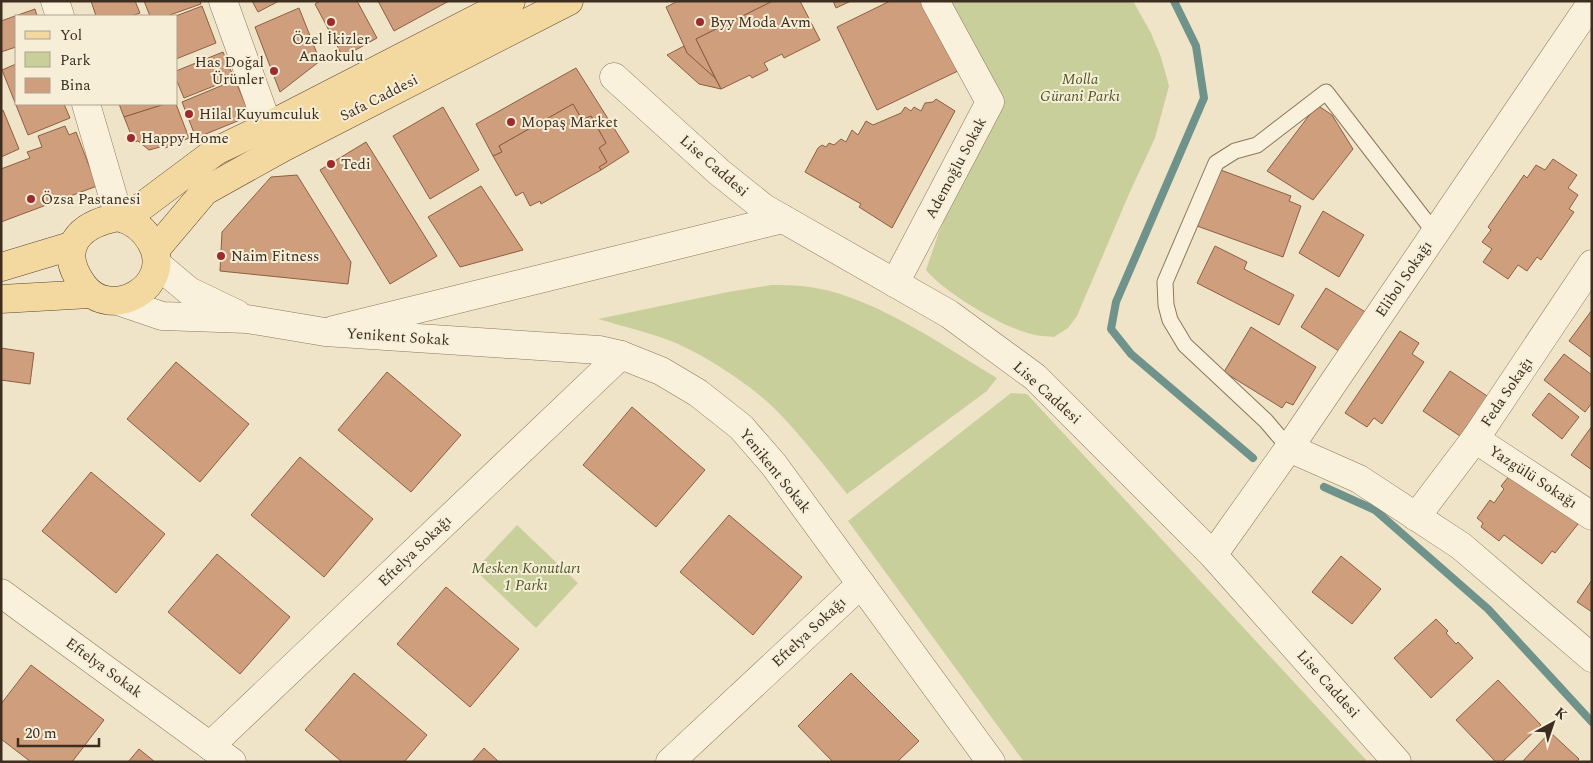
<svg xmlns="http://www.w3.org/2000/svg" width="1593" height="763" viewBox="0 0 1593 763" font-family="Spectral,serif">
<style>
.green{fill:#c9cf9b}
.lines{fill:none;stroke-linecap:round;stroke-linejoin:round}
.stream{stroke:#6f938a;stroke-width:8}
.building{fill:#cf9f7d;stroke:#8d5f41}
.service-casing{stroke:#8d765c;stroke-width:17}
.minor-casing{stroke:#8d765c;stroke-width:29}
.tertiary-casing{stroke:#8d765c;stroke-width:29}
.primary-casing{stroke:#5b4430;stroke-width:29}
.service{stroke:#faf1dc;stroke-width:15}
.minor{stroke:#faf1dc;stroke-width:28}
.tertiary{stroke:#faf1dc;stroke-width:28}
.primary{stroke:#f3d9a0;stroke-width:28}
.poi-dot{fill:#9e2a2b;stroke:#f7eed8;stroke-width:2}
.labels{text-anchor:middle;dominant-baseline:central;stroke-width:4;stroke-linejoin:round;paint-order:stroke}
.poi-label{font-size:15px;fill:#3d2e20;stroke:#f7eed8;text-anchor:start}
.park-label{font-size:15px;font-style:italic;fill:#4d5a26;stroke:#f7eed8}
.street-label{font-size:15px;fill:#3d2e20;stroke:#f7eed8}
</style>
<rect width="100%" height="100%" fill="#f0e4c8"/>
<g class="green">
<path d="M948 1H1133L1151 33 1161 57 1169 86 1155 138 1129 194 1077 316 1068 328 1054 337C1047 336 1038 336 1031 334 1002 327 945 293 926 270L939 232 983 130Z"/>
<path d="M771 285C781 285 792 285 802 286 868 292 940 344 997 378L987 391 847 494C823 464 800 434 773 407 748 383 703 354 671 341 647 332 622 326 598 319L728 292Z"/>
<path d="M1011 393 1027 394 1368 762H1024L848 521Z"/>
<path d="M517 525 578 583 536 628 475 570Z"/>
</g>
<g class="lines">
<g class="stream">
<path d="M1174 1 1196 46 1204 98 1116 302 1111 329 1131 354 1253 458"/>
<path d="M1324 487 1375 510 1488 609 1592 722"/>
</g>
</g>
<g class="building">
<path d="M91 1H135L140 13 131 16H96Z"/>
<path d="M144 1H200L201 4 167 16H150Z"/>
<path d="M252 1H279L258 12Z"/>
<path d="M320 1H357L377 38 343 57 315 4Z"/>
<path d="M378 1H449L394 31Z"/>
<path d="M678 1H773L696 39 715 78 687 53 684 46 666 7Z"/>
<path d="M773 1H800L820 40 784 58 782 54 764 63 768 70 752 78 750 75 721 89 696 39Z"/>
<path d="M833 1H851L836 8Z"/>
<path d="M890 1H928L960 70 877 110 837 27Z"/>
<path d="M202 6 216 43 176 59V16Z"/>
<path d="M299 8 320 61 280 92 255 27Z"/>
<path d="M35 9 37 16H16V47L1 52V21Z"/>
<path d="M684 46 687 53 715 78 721 89 699 84 667 55Z"/>
<path d="M223 52 234 78 184 98 176 79V71Z"/>
<path d="M16 64V104H64L70 118 28 135 2 70Z"/>
<path d="M576 68 629 152 601 170 599 167 607 162 599 148 606 143 591 116 582 120 573 104 499 146 502 152 493 156 476 124Z"/>
<path d="M235 80 247 108 237 113 240 120 196 138 182 102Z"/>
<path d="M936 99 955 111 892 228 859 207 861 204 805 172 818 148 822 145 826 147 829 143 834 145 841 139 846 142 852 130 858 135 866 121 873 125 901 113 905 107 911 111 914 107 921 111 925 103 933 102Z"/>
<path d="M119 104H165L124 117Z"/>
<path d="M165 104H176L189 138 165 148 164 146 149 150 138 141 134 142 124 117Z"/>
<path d="M573 104 582 120 591 116 606 143 599 148 607 162 599 167 601 170 541 204 540 201 530 206 523 192 516 196 493 156 502 152 499 146Z"/>
<path d="M1317 105 1332 115 1353 149 1313 200 1267 171Z"/>
<path d="M443 107 479 170 430 199 393 136Z"/>
<path d="M3 110 19 149 1 157V111Z"/>
<path d="M65 126 69 135 76 132 97 186 1 222V169L30 158 27 152 42 147 38 136Z"/>
<path d="M366 142 437 256 390 284 320 170Z"/>
<path d="M1553 159 1577 175 1568 188 1578 195 1569 209 1574 212 1541 260 1537 257 1527 271 1518 265 1508 279 1483 262 1492 249 1482 242 1491 230 1488 227 1524 175 1527 178 1536 165 1545 170Z"/>
<path d="M1218 169 1291 196 1289 201 1301 206 1283 257 1197 226Z"/>
<path d="M297 175 351 262 348 284 220 271 222 232 271 177Z"/>
<path d="M481 186 523 250 460 267 428 217Z"/>
<path d="M1323 211 1364 235 1339 277 1299 253Z"/>
<path d="M1215 246 1247 262 1244 269 1294 295 1279 325 1197 283Z"/>
<path d="M1326 288 1367 313 1342 353 1301 327Z"/>
<path d="M1592 310V358L1569 341Z"/>
<path d="M1251 327 1316 367 1293 405 1286 402 1282 408 1224 372Z"/>
<path d="M1400 331 1419 343 1412 354 1424 362 1382 424 1374 418 1367 427 1345 413Z"/>
<path d="M1 348 34 353 30 384 1 380Z"/>
<path d="M1564 354 1592 375V403L1585 412 1544 380Z"/>
<path d="M176 362 249 424 200 482 127 419Z"/>
<path d="M1450 371 1490 398 1463 438 1423 411Z"/>
<path d="M387 372 461 435 411 492 338 430Z"/>
<path d="M1549 393 1579 417 1562 439 1532 415Z"/>
<path d="M632 407 705 470 656 527 583 465Z"/>
<path d="M1592 426V470L1571 455Z"/>
<path d="M300 457 373 519 324 577 251 515Z"/>
<path d="M1514 470 1578 524 1555 553 1552 551 1542 564 1504 535 1499 541 1481 527 1483 523 1477 518 1490 500 1494 503 1504 489 1501 486Z"/>
<path d="M91 472 165 534 116 593 42 531Z"/>
<path d="M729 515 802 577 753 635 680 572Z"/>
<path d="M217 554 290 617 240 674 168 612Z"/>
<path d="M1341 556 1381 589 1352 624 1312 592Z"/>
<path d="M1592 580V612L1577 602Z"/>
<path d="M446 587 519 649 470 707 397 644Z"/>
<path d="M1436 619 1448 631 1446 633 1456 644 1458 642 1473 658 1431 698 1394 658Z"/>
<path d="M31 665 104 720 72 762H31L1 739V704Z"/>
<path d="M354 673 427 735 404 762H342L305 730Z"/>
<path d="M851 673 919 741 897 762H833L798 726Z"/>
<path d="M1498 680 1541 725 1502 762H1496L1456 720Z"/>
<path d="M1550 732 1579 759 1576 762H1522Z"/>
<path d="M484 748 499 762H472Z"/>
<path d="M139 749 155 762H128Z"/>
</g>
<g class="lines">
<g class="service-casing">
<path id="service" d="M1289 448 1266 421 1185 345 1170 320 1166 305 1165 282 1216 163 1235 151 1257 145 1326 92 1435 233"/>
</g>
<g class="minor-casing">
<g id="minor">
<path d="M55 1 60 16"/>
<path d="M223 1 268 126"/>
<path d="M614 77 719 172 764 208 949 314 1035 377 1213 555 1397 762"/>
<path d="M86 104 119 217"/>
<path d="M895 283 990 102 935 1"/>
<path d="M333 330 783 219"/>
<path d="M1475 439 1592 516"/>
<path d="M1289 448 1359 479 1461 546 1592 658"/>
<path d="M1416 517 1475 439 1592 264"/>
<path d="M1213 555 1289 448 1592 2"/>
<path d="M210 746 621 355"/>
<path d="M670 762 861 584"/>
</g>
</g>
<g class="tertiary-casing">
<g id="tertiary">
<path d="M157 264 189 291 237 314"/>
<path d="M118 301 162 316 247 319 325 332 599 350 621 355 661 371 698 393 741 427 774 465 991 762"/>
<path d="M1 593 232 762"/>
</g>
</g>
<g class="primary-casing">
<g id="primary">
<path d="M119 217C133 221 144 229 151 242 176 286 110 323 83 285 56 248 79 224 119 217Z"/>
<path d="M125 219 216 151 268 126 511 1"/>
<path d="M156 249 205 191 284 147 569 1"/>
<path d="M1 267 71 246"/>
<path d="M1 299 90 294"/>
</g>
</g>
<use href="#service" class="service"/>
<use href="#minor" class="minor"/>
<use href="#tertiary" class="tertiary"/>
<use href="#primary" class="primary"/>
</g>
<g class="poi-dot">
<circle cx="331" cy="22" r="5"/>
<circle cx="700" cy="22" r="5"/>
<circle cx="274" cy="71" r="5"/>
<circle cx="189" cy="114" r="5"/>
<circle cx="511" cy="122" r="5"/>
<circle cx="131" cy="138" r="5"/>
<circle cx="331" cy="164" r="5"/>
<circle cx="31" cy="199" r="5"/>
<circle cx="221" cy="256" r="5"/>
</g>
<g class="labels">
<g class="poi-label">
<text x="710" y="22">Byy Moda Avm</text>
<text x="331" y="39" text-anchor="middle">Özel İkizler<tspan x="331" dy="17">Anaokulu</tspan></text>
<text x="264" y="62" text-anchor="end">Has Doğal<tspan x="264" dy="17">Ürünler</tspan></text>
<text x="199" y="114">Hilal Kuyumculuk</text>
<text x="521" y="122">Mopaş Market</text>
<text x="141" y="138">Happy Home</text>
<text x="341" y="164">Tedi</text>
<text x="41" y="199">Özsa Pastanesi</text>
<text x="231" y="256">Naim Fitness</text>
</g>
<g class="park-label">
<text x="1080" y="79">Molla<tspan x="1080" dy="17">Gürani Parkı</tspan></text>
<text x="526" y="568">Mesken Konutları<tspan x="526" dy="17">1 Parkı</tspan></text>
</g>
<g class="street-label">
<text transform="translate(379 98) rotate(-27)">Safa Caddesi</text>
<text transform="translate(714 166) rotate(41)">Lise Caddesi</text>
<text transform="translate(956 168) rotate(-62)">Ademoğlu Sokak</text>
<text transform="translate(1404 279) rotate(-56)">Elibol Sokağı</text>
<text transform="translate(398 337) rotate(4)">Yenikent Sokak</text>
<text transform="translate(1507 392) rotate(-56)">Feda Sokağı</text>
<text transform="translate(1047 393) rotate(42)">Lise Caddesi</text>
<text transform="translate(775 471) rotate(51)">Yenikent Sokak</text>
<text transform="translate(1533 477) rotate(33)">Yazgülü Sokağı</text>
<text transform="translate(415 551) rotate(-44)">Eftelya Sokağı</text>
<text transform="translate(809 632) rotate(-43)">Eftelya Sokağı</text>
<text transform="translate(104 668) rotate(36)">Eftelya Sokak</text>
<text transform="translate(1328 684) rotate(48)">Lise Caddesi</text>
</g>
</g>
<rect width="1593" height="763" fill="none" stroke="#3d2e20" stroke-width="5"/>
<rect x="15" y="15" width="162" height="90" fill="#f7eed8" stroke="#ada18e"/>
<rect x="25" y="31" width="25" height="8" fill="#f3d9a0" stroke="#ada18e"/>
<text x="60" y="40" font-size="15" fill="#3d2e20">Yol</text>
<rect x="25" y="52" width="25" height="15" fill="#c9cf9b" stroke="#ada18e"/>
<text x="60" y="65" font-size="15" fill="#3d2e20">Park</text>
<rect x="25" y="78" width="25" height="15" fill="#cf9f7d" stroke="#ada18e"/>
<text x="60" y="90" font-size="15" fill="#3d2e20">Bina</text>
<g transform="translate(1553 723) rotate(40)" stroke="#f7eed8" stroke-width="4" paint-order="stroke">
<path d="M0-4L9 19L0 12L-9 19Z" fill="#3d2e20"/>
<text y="-8" font-size="14" font-weight="bold" text-anchor="middle" fill="#3d2e20">K</text>
</g>
<path d="M18 738v8h81v-8" fill="none" stroke="#3d2e20" stroke-width="2.5"/>
<text x="25" y="738" font-size="15" fill="#3d2e20" stroke="#f7eed8" stroke-width="4" paint-order="stroke">20 m</text>
</svg>
